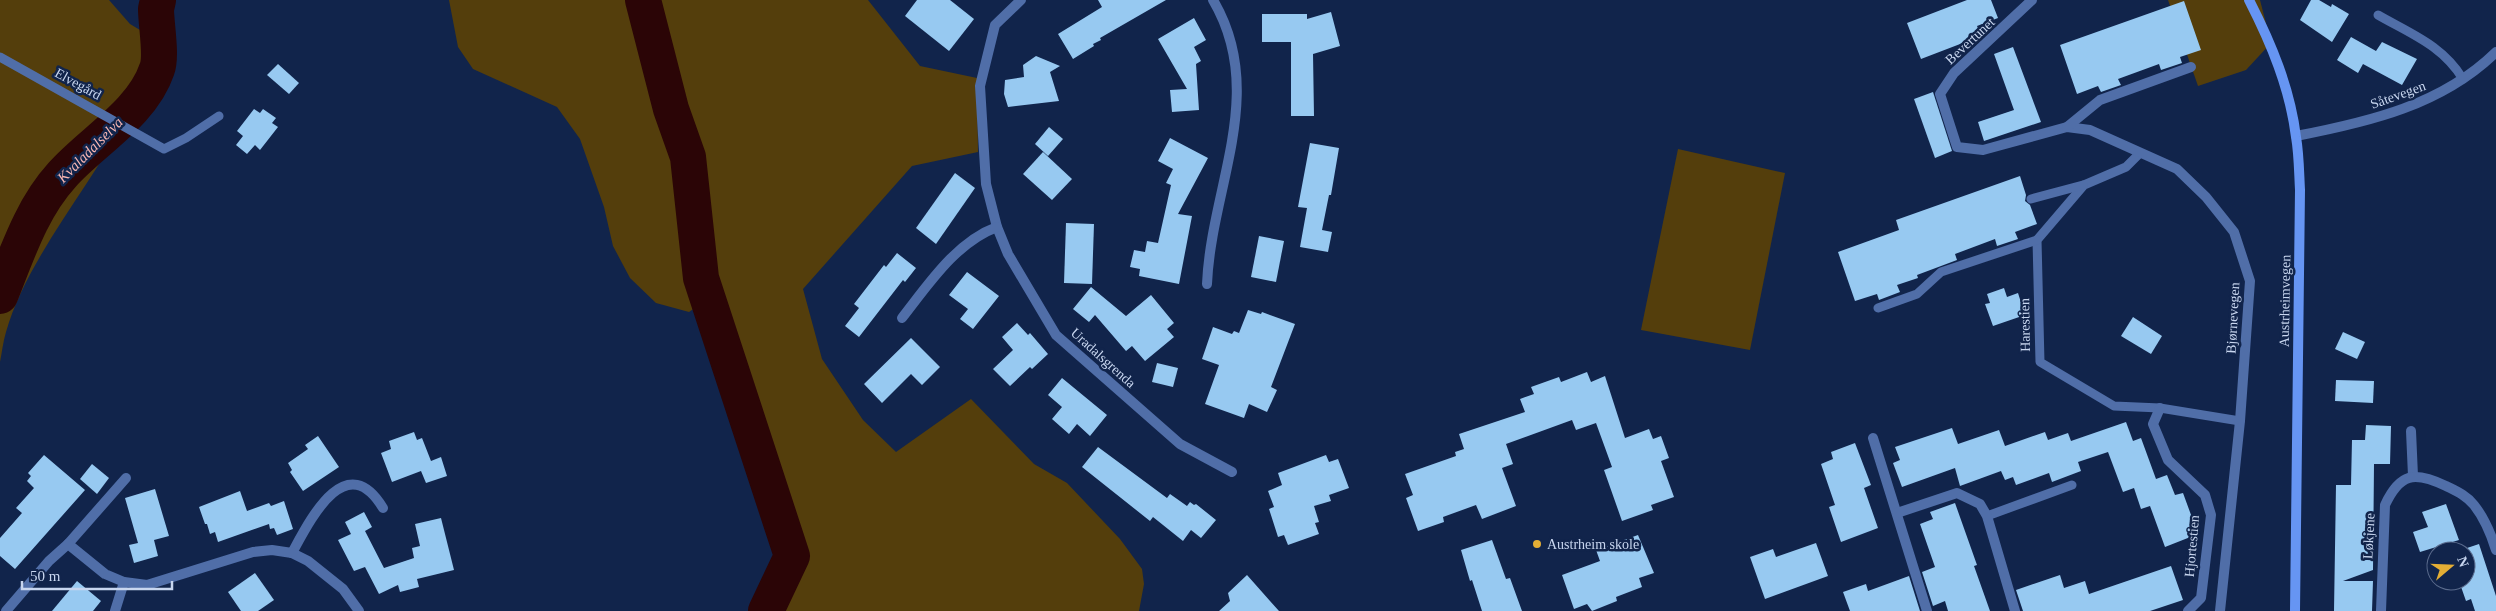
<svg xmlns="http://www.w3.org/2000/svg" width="2496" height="611" viewBox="0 0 2496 611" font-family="Georgia,serif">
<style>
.green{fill:#543e0c}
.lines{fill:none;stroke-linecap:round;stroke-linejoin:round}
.river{stroke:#2b0506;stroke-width:36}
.building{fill:#97c9f1}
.lane{stroke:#506ea8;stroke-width:9}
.street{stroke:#506ea8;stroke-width:10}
.secondary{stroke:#6695f3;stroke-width:10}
.poi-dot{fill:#e4ae35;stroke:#11244b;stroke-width:2}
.labels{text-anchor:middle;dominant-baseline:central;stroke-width:5;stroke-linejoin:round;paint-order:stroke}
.street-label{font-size:14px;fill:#c8d6ef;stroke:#11244b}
.poi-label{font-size:14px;fill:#c8d6ef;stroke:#11244b;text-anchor:start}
.water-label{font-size:15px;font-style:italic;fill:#f8b7b3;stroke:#11244b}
</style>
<rect width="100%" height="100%" fill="#11244b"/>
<g class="green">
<path d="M0 0H109L130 24 160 42 158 68 132 115 126 117C91 187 27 258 6 332 3 342 2 352 0 362Z"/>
<path d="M449 0H868L920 66 977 78 978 152 912 166 803 289 822 359 863 420 896 452 971 399 1034 464 1067 483 1120 539 1142 569 1144 584 1139 611H766L792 556 709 298 689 312 656 303 630 278 613 246 604 207 580 139 557 107 473 69 458 47Z"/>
<path d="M2168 0H2260L2271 43 2246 70 2198 86Z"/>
<path d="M1678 149 1785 173 1750 350 1641 330Z"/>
</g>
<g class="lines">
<g class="river">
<path d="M643 0 671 109 688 157 701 278 792 556 766 611"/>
<path d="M0 296C17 254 31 209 62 175 91 142 142 114 157 69 162 56 156 24 156 9L158 0"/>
</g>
</g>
<g class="building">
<path d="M917 0H950L974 19 949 51 905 16Z"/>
<path d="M1098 0H1166L1100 38 1101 40 1093 44 1094 46 1073 59 1058 34 1102 7Z"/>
<path d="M1967 0H1991L1998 18 1977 26 1981 36 1921 59 1907 23Z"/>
<path d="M2311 0H2319L2331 7 2332 4 2349 14 2332 42 2300 20Z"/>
<path d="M2184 1 2201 50 2180 57 2182 63 2161 70 2159 64 2118 79 2121 85 2101 92 2098 86 2077 94 2060 45Z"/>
<path d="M1331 12 1340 46 1313 54 1314 116H1291V42H1262V14H1307V19Z"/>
<path d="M1194 18 1206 40 1194 47 1201 61 1196 64 1199 110 1172 112 1170 90 1187 89 1158 39Z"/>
<path d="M2351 37 2376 51 2382 42 2417 59 2402 85 2363 64 2358 73 2337 60Z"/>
<path d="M2013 47 2041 122 1984 141 1978 122 2014 110 1994 54Z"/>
<path d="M1036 56 1060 66 1050 72 1059 101 1008 107 1004 94 1005 80 1024 77 1023 65Z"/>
<path d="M278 64 299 83 289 94 267 75Z"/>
<path d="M1933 92 1952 151 1935 158 1914 99Z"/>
<path d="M254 109 260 113 263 109 276 118 272 123 278 127 260 150 255 145 247 154 236 145 243 136 237 131Z"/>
<path d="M1049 127 1063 139 1048 156 1035 144Z"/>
<path d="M1170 138 1208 158 1178 214 1192 216 1179 284 1139 276 1140 269 1130 267 1134 250 1145 252 1147 241 1158 243 1171 185 1166 183 1173 169 1158 161Z"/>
<path d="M1310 143 1339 148 1331 195H1329L1322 230 1332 232 1328 252 1300 247 1307 208 1298 207Z"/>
<path d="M1043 152 1072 179 1052 200 1023 174Z"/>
<path d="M955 173 975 188 936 244 916 228Z"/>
<path d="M2020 176 2026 195 2025 201 2030 205 2037 224 2015 232 2018 239 1997 246 1995 239 1955 254 1957 260 1917 275 1918 278 1897 285 1900 292 1879 300 1877 294 1855 301 1838 252 1899 230 1896 220Z"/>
<path d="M1066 223 1094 224 1092 284 1064 283Z"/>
<path d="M1259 236 1284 241 1276 282 1251 277Z"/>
<path d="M897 253 916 268 905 282 903 280 859 337 845 326 859 308 854 304 884 265 886 267Z"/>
<path d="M967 272 999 296 973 329 960 319 968 309 949 295Z"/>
<path d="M1091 287 1126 316 1151 295 1174 323 1167 329 1174 337 1145 361 1132 346 1126 351 1095 315 1089 322 1073 309Z"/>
<path d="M2004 288 2007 297 2018 293 2025 315 1993 326 1985 304 1990 303 1987 294Z"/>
<path d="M1248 310 1261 314 1262 312 1295 324 1271 387 1277 390 1267 412 1249 404 1244 418 1205 404 1219 365 1202 359 1213 327 1232 334 1234 331 1239 333Z"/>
<path d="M2133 317 2162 336 2151 354 2121 336Z"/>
<path d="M1017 323 1028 335 1030 333 1048 354 1032 369 1030 367 1010 386 993 369 1013 350 1002 337Z"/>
<path d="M2343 332 2365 342 2357 359 2335 349Z"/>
<path d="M911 338 940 367 922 385 911 374 882 403 864 384Z"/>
<path d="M1157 363 1178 368 1173 387 1152 382Z"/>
<path d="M1587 372 1591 382 1605 376 1625 438 1649 429 1653 439 1661 436 1669 458 1661 461 1674 497 1651 505 1653 510 1622 521 1604 470 1612 467 1596 423 1576 430 1572 420 1506 444 1513 464 1502 468 1516 506 1482 519 1476 505 1443 517 1444 522 1418 531 1406 498 1413 495 1405 474 1456 456 1455 452 1464 449 1459 434 1525 412 1520 399 1534 394 1531 387 1559 377 1561 382Z"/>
<path d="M1062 378 1107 415 1090 436 1077 424 1069 434 1052 419 1062 407 1048 395Z"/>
<path d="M2336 380 2374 381 2373 403 2335 401Z"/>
<path d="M2126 422 2133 441 2141 438 2156 479 2167 475 2175 495 2183 493 2198 534 2165 547 2150 506 2141 509 2134 488 2123 492 2108 452 2078 462 2081 471 2052 482 2049 473 2016 485 2013 477 2005 480 2001 471 1960 486 1955 468 1902 487 1893 463 1900 460 1895 447 1952 428 1958 444 1999 430 2005 446 2045 432 2048 440 2068 433 2071 441Z"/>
<path d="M2366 425 2391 426 2390 464H2374L2373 570 2343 581H2373L2372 611H2334L2336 485H2351L2352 440H2365Z"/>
<path d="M414 432 417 440 422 438 431 461 441 457 447 476 426 483 421 471 392 482 381 453 391 449 389 441Z"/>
<path d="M318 436 339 467 303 491 290 472 292 470 288 463 308 449 305 445Z"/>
<path d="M1855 443 1871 485 1864 488 1878 528 1841 542 1829 507 1835 505 1821 464 1833 459 1831 452Z"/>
<path d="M1098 447 1167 498 1170 494 1187 506 1190 502 1194 505 1196 504 1216 520 1201 538 1191 530 1183 541 1153 517 1150 521 1082 467Z"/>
<path d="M44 455 85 490 15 569 0 556V538L22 513 16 508 34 488 27 481 31 476 28 473Z"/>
<path d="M1326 455 1329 462 1338 459 1349 488 1329 495 1331 501 1314 506 1319 522 1315 523 1319 534 1288 545 1284 535 1278 537 1269 509 1274 507 1268 491 1282 485 1278 473Z"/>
<path d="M92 464 109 478 97 494 80 479Z"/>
<path d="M155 489 169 536 154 540 158 556 134 563 129 545 138 543 125 498Z"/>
<path d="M240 491 247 511 269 503 271 506 284 501 293 529 277 535 274 528 270 529 269 524 218 542 215 532 210 534 207 524H205L199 507Z"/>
<path d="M1955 503 1977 565 1974 566 1990 611H1948L1945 601 1933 606 1922 572 1935 567 1920 524 1933 519 1930 512Z"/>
<path d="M2446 504 2459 540 2420 552 2413 532 2428 527 2422 512Z"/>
<path d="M364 512 372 527 365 531 384 568 414 558 412 548 420 546 415 524 441 518 454 570 417 579 419 587 400 592 398 585 379 594 365 567 354 571 338 540 351 534 345 522Z"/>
<path d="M1638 535 1654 573 1639 578 1642 587 1616 597 1617 601 1592 611 1587 604 1574 609 1562 575 1600 561 1596 550Z"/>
<path d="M1492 540 1506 579 1510 578 1522 611H1482L1472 580 1470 581 1461 550Z"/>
<path d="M1816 543 1828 576 1765 599 1750 557 1773 549 1776 557Z"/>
<path d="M2479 544 2496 596V611H2475L2471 599 2466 601 2459 581H2468L2466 551H2458Z"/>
<path d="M2171 566 2183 600 2150 611H2023L2016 590 2060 575 2064 588 2085 581 2089 594Z"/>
<path d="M255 573 274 600 258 611H241L228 592Z"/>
<path d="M1247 575 1279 611H1219L1230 601 1228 593Z"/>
<path d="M1909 576 1920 611H1850L1843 592 1866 584 1868 591Z"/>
<path d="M77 581 101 601 93 611H52Z"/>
</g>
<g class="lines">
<g class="lane">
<path d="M2378 15C2411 34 2442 45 2463 79"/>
<path d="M0 57 164 149 186 138 219 116"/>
<path d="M2139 154 2126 167 2084 185 2037 240 2040 362 2114 406 2160 408 2240 421"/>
<path d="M2031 199 2083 185"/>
<path d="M1878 308 1917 294 1941 272 2037 240"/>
<path d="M1987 516 2072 485"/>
</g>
<g class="street">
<path d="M1021 0 995 25 980 86 986 184 997 227 1008 254 1056 335 1180 444 1232 472"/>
<path d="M2032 0 1954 73 1940 94 1957 147 1983 150 2067 127 2090 130 2177 169 2206 197 2234 232 2250 281 2240 421 2220 611"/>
<path d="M2067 127 2100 100 2191 67"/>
<path d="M2296 136C2369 122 2442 105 2496 52"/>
<path d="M1207 284C1211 187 1268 93 1213 0"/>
<path d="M902 318C928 285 956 242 997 227"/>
<path d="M2160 408 2153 424 2168 460 2205 495 2211 515 2201 598 2188 611"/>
<path d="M2411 431 2413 476"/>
<path d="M1873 438 1927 611"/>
<path d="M1897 513 1957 493 1980 504 1987 516 2015 611"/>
<path d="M68 544 126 478"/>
<path d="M292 553C310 520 346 447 383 508"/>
<path d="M6 611 49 561 68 544 105 574 124 582 147 585 253 552 272 550 292 553 308 561 343 589 359 611"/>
<path d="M115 611 124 582"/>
<path d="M2381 611 2385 505C2400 473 2414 471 2446 486 2456 491 2466 495 2474 505 2485 519 2491 534 2496 550"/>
</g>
<path class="secondary" d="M2249 0C2271 43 2290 88 2296 137 2299 154 2299 172 2300 190L2295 611"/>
</g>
<circle class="poi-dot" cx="1537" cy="544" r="5"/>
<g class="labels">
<g class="street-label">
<text transform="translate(1970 41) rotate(-43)">Bevertunet</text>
<text transform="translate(78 84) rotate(29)">Elvegård</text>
<text transform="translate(2398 95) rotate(-20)">Såtevegen</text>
<text transform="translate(2285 301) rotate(-89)">Austrheimvegen</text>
<text transform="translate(2233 318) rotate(-87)">Bjørnevegen</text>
<text transform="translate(2025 325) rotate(-91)">Harestien</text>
<text transform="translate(1103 358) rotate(42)">Uradalsgrenda</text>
<text transform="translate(2369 536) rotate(-87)">Løkjene</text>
<text transform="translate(2192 546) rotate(-85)">Hjortestien</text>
</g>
<g class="poi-label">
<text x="1547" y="544">Austrheim skole</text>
</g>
<g class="water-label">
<text transform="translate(90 150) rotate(-45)">Kvaladalselva</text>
</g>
</g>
<g transform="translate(2451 566) rotate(71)"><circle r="24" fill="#11244b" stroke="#5a6b8d"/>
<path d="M0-4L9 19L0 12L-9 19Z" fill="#e4ae35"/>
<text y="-8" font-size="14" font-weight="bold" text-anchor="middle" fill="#c8d6ef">N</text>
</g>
<path d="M22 581v8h150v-8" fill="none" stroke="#c8d6ef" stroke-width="2.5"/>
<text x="30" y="581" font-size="15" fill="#c8d6ef" stroke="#11244b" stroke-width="4" paint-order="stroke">50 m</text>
</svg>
